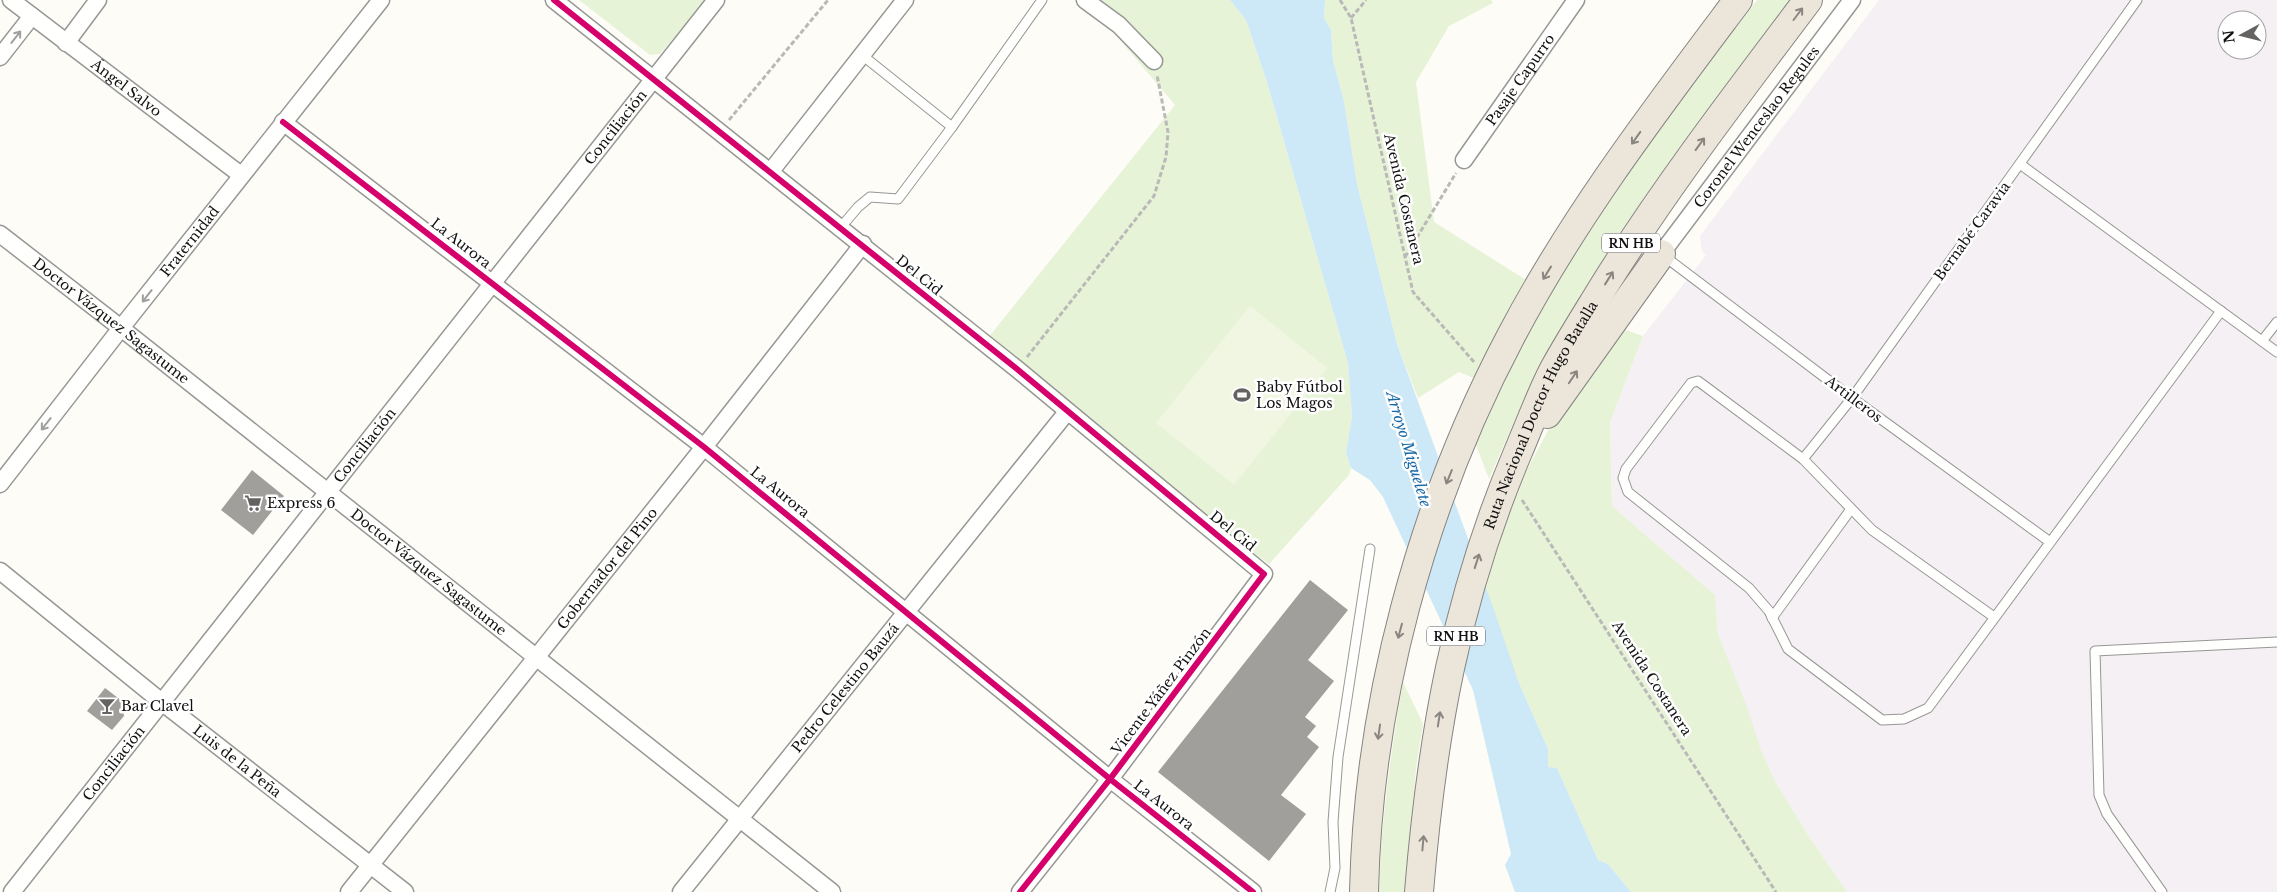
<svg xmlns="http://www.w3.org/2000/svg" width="2277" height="892" viewBox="0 0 2277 892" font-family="'Libre Baskerville',serif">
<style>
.industrial{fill:#f5f0f3;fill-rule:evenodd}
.green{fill:#e7f3d7}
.pitch{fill:#f0f6e1}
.water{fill:#cde8f7}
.building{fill:#a19f9c}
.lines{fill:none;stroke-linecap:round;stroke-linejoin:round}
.service-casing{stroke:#979795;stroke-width:11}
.minor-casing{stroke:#979795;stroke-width:19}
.trunk-casing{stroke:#858482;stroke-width:30}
.path{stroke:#b9b9b8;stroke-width:3;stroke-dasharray:5 2.5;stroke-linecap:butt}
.service{stroke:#fffffe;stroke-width:9}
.minor{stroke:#fffffe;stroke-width:16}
.trunk{stroke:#ece5da;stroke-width:28}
.cycleway-casing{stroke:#fff;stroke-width:9}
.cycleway{stroke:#d6006c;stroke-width:6}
.oneway{stroke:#898680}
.oneway2{stroke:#a0a09f}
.labels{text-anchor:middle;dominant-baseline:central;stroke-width:5;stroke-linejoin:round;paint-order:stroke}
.shield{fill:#fff;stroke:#585858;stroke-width:1}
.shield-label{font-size:12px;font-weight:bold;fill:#111}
.street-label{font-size:14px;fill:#111;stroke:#fff}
.poi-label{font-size:14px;fill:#111;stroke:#fff;text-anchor:start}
.water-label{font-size:15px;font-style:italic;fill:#1768a6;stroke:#fff}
</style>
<rect width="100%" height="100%" fill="#fdfcf7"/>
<path class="industrial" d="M1879 0H2277V892H1847L1808 835 1775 781 1761 750 1718 634 1715 595 1612 506 1610 422 1643 336 1706 255 1702 251 1700 236ZM2227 20H2257V50H2227Z"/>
<g class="green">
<path d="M579 0H706L660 54 650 55Z"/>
<path d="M1086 0H1230L1246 20 1266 79 1348 363 1352 416 1346 453 1351 468 1349 475 1269 564 1237 541 988 338 1175 105Z"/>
<path d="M1325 0H1491L1493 3 1449 26 1416 82 1434 222 1526 280 1476 379 1459 372 1418 398 1397 344 1357 184 1344 101 1333 61 1331 30 1324 18Z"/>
<path d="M1757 0H1790C1732 78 1671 154 1619 236 1569 313 1525 394 1489 479L1476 445C1506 374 1541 304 1583 240 1637 157 1698 79 1757 0Z"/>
<path d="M1617 327 1643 336 1610 422 1612 506 1715 595 1718 634 1747 707 1761 750 1775 781 1808 835 1847 892H1631L1608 864 1598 860 1557 768 1548 767V749L1519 683 1485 590 1514 494 1559 410Z"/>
<path d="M1403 682 1423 724 1416 768 1407 892H1379C1381 821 1391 752 1403 682Z"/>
</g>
<path class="pitch" d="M1250 306 1327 368 1234 485 1156 423Z"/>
<path class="water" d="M1230 0H1325L1324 18 1331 30 1333 61 1344 101 1357 184 1397 344 1493 607 1519 683 1548 749V767L1557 768 1598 860 1608 864 1631 892H1515L1505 865 1511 854 1473 690 1383 497 1370 480 1351 468 1346 453 1352 416 1348 363 1266 79 1246 20Z"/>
<g class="building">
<path d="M252 470 284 496 253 535 221 510Z"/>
<path d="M1310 580 1348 610 1308 660 1334 681 1305 717 1316 726 1307 737 1319 747 1281 795 1306 814 1269 861 1158 772Z"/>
<path d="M105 688 122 701 124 716 112 730 87 711Z"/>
</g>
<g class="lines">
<g class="service-casing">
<g id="service">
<path d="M862 55 952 127"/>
<path d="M2020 164 2277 352"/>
<path d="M841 227 858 207 870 197 898 199 952 127 1042 0"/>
<path d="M1664 256 1852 398 2050 542"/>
<path d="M2262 341 2277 322"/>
<path d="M1803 459 1852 398 2137 0"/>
<path d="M1994 617 1872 530 1803 459 1698 381 1691 383 1626 469 1623 478 1628 492 1749 588 1769 611 1788 649 1882 720 1904 719 1928 708 2221 311"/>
<path d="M1772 618 1851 509"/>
<path d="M1330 892 1335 868 1333 822 1338 757 1370 549"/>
<path d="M2162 892 2107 814 2099 795 2095 651 2277 642"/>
</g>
</g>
<g class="minor-casing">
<g id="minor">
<path id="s1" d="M11 0 241 175"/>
<path d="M554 0 1017 369 1264 574 1110 779 1020 892"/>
<path d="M1085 0 1119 25 1154 61"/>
<path d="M66 43 98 0"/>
<path d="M0 57 32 16"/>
<path d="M283 122 704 447 1110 779 1253 892"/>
<path id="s2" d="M1464 160 1576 0"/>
<path d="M771 171 905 0"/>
<path id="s3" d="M0 234 121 328 832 892"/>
<path id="s4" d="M1661 254 1852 0"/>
<path id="s5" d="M0 484 121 328 381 0"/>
<path id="s6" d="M0 571 163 703 405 892"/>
<path id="s7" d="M12 892 716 0"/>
<path id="s8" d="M349 892 704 447 863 244"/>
<path id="s9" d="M681 892 1067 412"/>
</g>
</g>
<g class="trunk-casing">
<g id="trunk">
<path d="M1547 414 1661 254"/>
<path d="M1364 892C1368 702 1422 504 1511 336 1574 216 1657 108 1738 0"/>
<path id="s10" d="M1419 892C1432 734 1456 598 1518 452 1530 424 1540 396 1554 369 1570 340 1588 312 1605 284 1667 185 1738 93 1808 0"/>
</g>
</g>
<g class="path">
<path d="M1340 0 1351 18 1413 292 1474 362"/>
<path d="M1351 18 1366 0"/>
<path d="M729 120 828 0"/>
<path d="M1405 257 1456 173"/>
<path d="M1027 357 1154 196 1166 157 1168 132 1157 75"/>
<path d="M1522 500 1776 892"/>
</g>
<use href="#service" class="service"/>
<use href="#minor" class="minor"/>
<use href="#trunk" class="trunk"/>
<g class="cycleway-casing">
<g id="cycleway">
<path d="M554 0 1017 369 1264 574 1110 779 1020 892"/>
<path d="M283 122 704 447 1110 779 1253 892"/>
</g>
</g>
<use href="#cycleway" class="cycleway"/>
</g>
<defs><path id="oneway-shaft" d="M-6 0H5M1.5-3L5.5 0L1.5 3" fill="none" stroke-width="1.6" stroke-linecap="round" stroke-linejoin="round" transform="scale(1.25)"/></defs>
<g class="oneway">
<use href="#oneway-shaft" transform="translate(1798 14) rotate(-53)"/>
<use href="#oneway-shaft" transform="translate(1636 138) rotate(125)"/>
<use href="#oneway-shaft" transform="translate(1700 144) rotate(-54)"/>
<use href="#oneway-shaft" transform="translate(1547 273) rotate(122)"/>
<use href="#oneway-shaft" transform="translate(1609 278) rotate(-58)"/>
<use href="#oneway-shaft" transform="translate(1573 377) rotate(-56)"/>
<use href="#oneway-shaft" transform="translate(1449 477) rotate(112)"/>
<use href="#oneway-shaft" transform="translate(1477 561) rotate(-72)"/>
<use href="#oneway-shaft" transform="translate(1400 631) rotate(105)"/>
<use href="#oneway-shaft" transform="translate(1439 719) rotate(-81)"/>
<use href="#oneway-shaft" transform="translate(1379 732) rotate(98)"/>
<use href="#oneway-shaft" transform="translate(1423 843) rotate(-85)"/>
</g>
<g class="oneway2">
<use href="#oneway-shaft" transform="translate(16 37) rotate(-52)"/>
<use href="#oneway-shaft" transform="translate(147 296) rotate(128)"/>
<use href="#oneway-shaft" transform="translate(46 424) rotate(128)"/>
</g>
<defs>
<g id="stadium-bare" transform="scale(1.35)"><path d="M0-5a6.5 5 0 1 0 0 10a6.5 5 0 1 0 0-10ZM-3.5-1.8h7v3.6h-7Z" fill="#646362" stroke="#fff" stroke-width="2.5" paint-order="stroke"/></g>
<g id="supermarket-bare" transform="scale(1.35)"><path d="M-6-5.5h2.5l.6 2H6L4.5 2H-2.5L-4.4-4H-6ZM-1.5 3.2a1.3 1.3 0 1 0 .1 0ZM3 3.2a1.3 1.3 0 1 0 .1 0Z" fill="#646362" stroke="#fff" stroke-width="2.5" paint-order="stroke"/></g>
<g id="bar-bare" transform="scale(1.35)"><path d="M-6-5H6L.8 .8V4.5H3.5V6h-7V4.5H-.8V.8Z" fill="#646362" stroke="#fff" stroke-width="2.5" paint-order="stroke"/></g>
</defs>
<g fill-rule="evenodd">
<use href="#stadium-bare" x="1242" y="395"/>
<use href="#supermarket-bare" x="253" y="503"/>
<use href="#bar-bare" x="107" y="706"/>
</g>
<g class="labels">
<g class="shield">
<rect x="1602" y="233.5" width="58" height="19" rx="4"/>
<rect x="1427" y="626.5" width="58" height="19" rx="4"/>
</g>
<g class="shield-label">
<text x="1631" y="243">RN HB</text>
<text x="1456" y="636">RN HB</text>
</g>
<g class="street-label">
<text stroke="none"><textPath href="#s2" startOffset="98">Pasaje Capurro</textPath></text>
<text stroke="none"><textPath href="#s1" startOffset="145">Ángel Salvo</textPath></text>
<text stroke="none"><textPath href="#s4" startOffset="159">Coronel Wenceslao Regules</textPath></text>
<text stroke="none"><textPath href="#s7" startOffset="974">Conciliación</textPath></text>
<text transform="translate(1404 199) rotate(77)">Avenida Costanera</text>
<text transform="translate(1972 231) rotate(-54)">Bernabé Caravia</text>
<text stroke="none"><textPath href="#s5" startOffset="308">Fraternidad</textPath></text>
<text transform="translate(461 243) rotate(38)">La Aurora</text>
<text transform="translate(919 275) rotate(39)">Del Cid</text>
<text stroke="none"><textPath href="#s3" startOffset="141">Doctor Vázquez Sagastume</textPath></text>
<text transform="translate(1854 399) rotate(37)">Artilleros</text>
<text stroke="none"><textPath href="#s10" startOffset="496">Ruta Nacional Doctor Hugo Batalla</textPath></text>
<text stroke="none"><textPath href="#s7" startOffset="569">Conciliación</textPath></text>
<text transform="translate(780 492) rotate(39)">La Aurora</text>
<text transform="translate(1233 531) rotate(39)">Del Cid</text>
<text stroke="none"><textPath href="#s8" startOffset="414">Gobernador del Pino</textPath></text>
<text stroke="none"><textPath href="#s3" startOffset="546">Doctor Vázquez Sagastume</textPath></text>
<text transform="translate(1652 678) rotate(57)">Avenida Costanera</text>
<text stroke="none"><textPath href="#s9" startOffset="262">Pedro Celestino Bauzá</textPath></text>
<text transform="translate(1161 691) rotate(-53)">Vicente Yáñez Pinzón</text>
<text stroke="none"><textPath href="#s6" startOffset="304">Luis de la Peña</textPath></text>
<text stroke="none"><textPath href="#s7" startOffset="164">Conciliación</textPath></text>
<text transform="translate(1164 805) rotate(38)">La Aurora</text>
</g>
<g class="poi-label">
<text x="1256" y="387">Baby Fútbol<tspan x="1256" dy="16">Los Magos</tspan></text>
<text x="267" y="503">Express 6</text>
<text x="121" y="706">Bar Clavel</text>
</g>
<g class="water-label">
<text transform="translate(1409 449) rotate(73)">Arroyo Miguelete</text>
</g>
</g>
<g transform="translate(2242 35) rotate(263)"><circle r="24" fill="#ffffff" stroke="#a0a0a0"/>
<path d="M0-4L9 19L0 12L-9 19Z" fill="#646362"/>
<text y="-8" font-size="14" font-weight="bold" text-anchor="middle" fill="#111111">N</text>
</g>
</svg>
